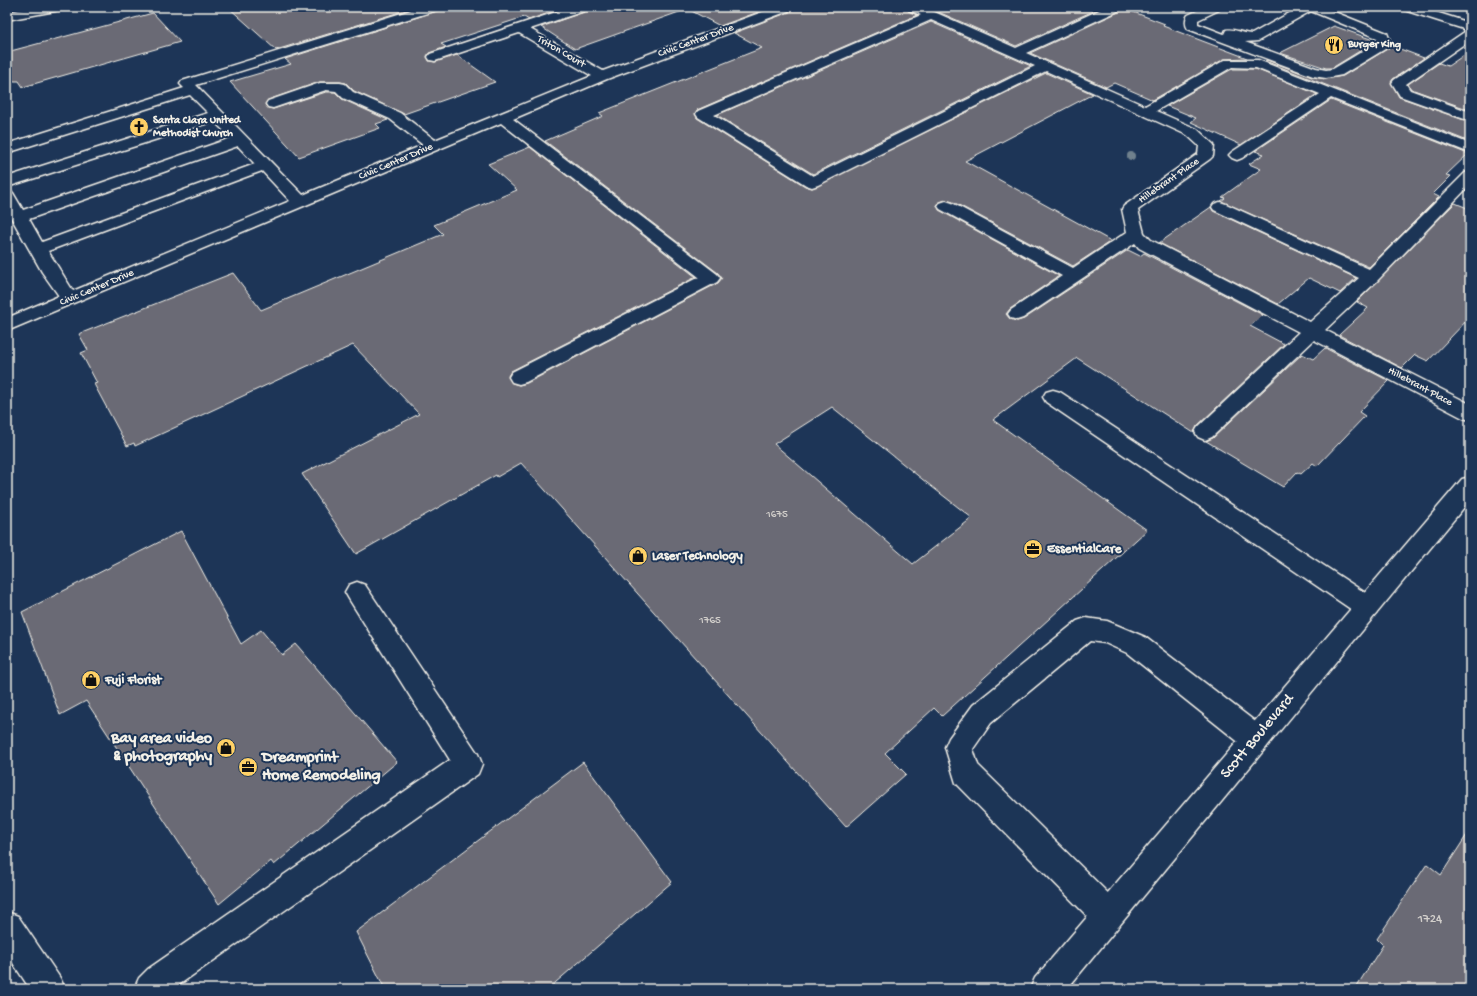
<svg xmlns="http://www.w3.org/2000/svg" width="1477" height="996" viewBox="0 0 1477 996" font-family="'Gochi Hand',sans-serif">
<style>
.building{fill:#6b6a74;stroke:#f4f1e8;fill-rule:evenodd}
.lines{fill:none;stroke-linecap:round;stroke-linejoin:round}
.minor-casing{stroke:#f4f1e8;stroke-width:3}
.major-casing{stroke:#f4f1e8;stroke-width:3}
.minor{fill:#1d3557;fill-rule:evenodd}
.major{fill:#1d3557;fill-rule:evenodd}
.tree{fill:#6f818d}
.labels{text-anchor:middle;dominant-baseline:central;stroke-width:4;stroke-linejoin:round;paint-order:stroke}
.far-street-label{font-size:11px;fill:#f4f1e8;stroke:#1d3557}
.far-poi-label{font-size:11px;font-weight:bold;fill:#f4f1e8;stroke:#1d3557;text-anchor:start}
.number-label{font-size:11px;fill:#d2cfcb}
.poi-label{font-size:13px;font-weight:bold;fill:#f4f1e8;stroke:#1d3557;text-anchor:start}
.near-number-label{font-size:13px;fill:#d2cfcb}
.near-street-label{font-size:16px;fill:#f4f1e8;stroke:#1d3557}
.near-poi-label{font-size:16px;font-weight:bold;fill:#f4f1e8;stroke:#1d3557;text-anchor:end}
</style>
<rect width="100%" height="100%" fill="#1d3557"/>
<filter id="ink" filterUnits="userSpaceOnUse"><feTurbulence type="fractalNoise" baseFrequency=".025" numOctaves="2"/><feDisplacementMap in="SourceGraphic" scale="8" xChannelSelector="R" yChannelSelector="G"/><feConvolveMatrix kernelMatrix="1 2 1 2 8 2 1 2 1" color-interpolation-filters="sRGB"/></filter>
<g filter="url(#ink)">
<g class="building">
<path d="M228 7H416L276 50Z"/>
<path d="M440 7H566L529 20 524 17 441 44 446 47 429 53 427 56 429 61 435 62 457 55 495 82 404 114 354 91 346 83 340 82H320L268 100 265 105 268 108 273 109 326 92H335L342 99 388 120 376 124 380 128 299 157 230 82 291 64 285 59 437 11Z"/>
<path d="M590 7H681L682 11 575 49 541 27 587 11Z"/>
<path d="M684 7H772L720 26Z"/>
<path d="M794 7H906L908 11 917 15 697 110 695 113 697 118 805 186 812 188 1046 73 1093 94 965 161 1111 241 1073 266 953 202 946 200 940 202 937 205 939 210 1059 276 1010 309 1006 314 1010 319 1017 321 1024 319 1128 250 1140 256 1144 253 1263 315 1250 326 1284 344 1197 426 1194 433 1077 358 993 420 1147 530 942 716 934 708 885 753 906 774 846 827 521 463 497 477 496 475 356 554 302 474 419 414 353 345 135 446 134 443 127 446 94 384 97 383 81 353 88 350 79 334 233 273 261 310 443 234 434 225 517 190 488 164 530 147 696 277 511 371 508 376 512 383 519 385 527 383 718 283 722 278 718 273 545 141 603 116 599 113 762 48 734 33 792 11ZM832 407 927 483 972 518 913 564 774 444Z"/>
<path d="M927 7H1102L1016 46Z"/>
<path d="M1123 8 1165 24 1163 26 1247 58 1224 59 1153 100 1114 83 1106 87 1030 53 1121 11Z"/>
<path d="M153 13 180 42 23 87 19 81H7V52Z"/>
<path d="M931 22 1031 66 813 174 717 115Z"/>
<path d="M1334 26 1376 41 1332 68H1326L1280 53Z"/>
<path d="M1392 46 1424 58 1393 79 1391 82 1399 97 1470 122V142L1265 61 1267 60 1312 77 1326 79 1343 76Z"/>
<path d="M1470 51V110L1411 89 1408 84 1439 63 1448 66Z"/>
<path d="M1232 69H1256L1317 94 1241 145 1191 122 1196 118 1167 106Z"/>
<path d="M1331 100 1468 154 1446 175 1451 176 1433 194 1439 197 1369 267 1221 201 1225 198 1222 197 1261 169 1249 164 1264 154 1255 151Z"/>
<path d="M1455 203 1470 209V317L1428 361 1415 355 1402 368 1339 335 1368 308 1357 302Z"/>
<path d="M1211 207 1213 211 1356 278 1340 293 1309 278 1278 304 1159 243Z"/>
<path d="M1325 348 1389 381 1359 412 1365 416 1317 466 1313 463 1301 474 1297 472 1283 487 1206 441 1213 438 1302 354 1313 359Z"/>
<path d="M181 531 241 644 261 630 282 655 296 644 397 762 274 865 271 861 219 904 86 701 60 715 22 612Z"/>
<path d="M583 762 672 882 548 989H385L356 932Z"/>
<path d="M1470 830V989H1355L1383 945 1377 939 1427 864 1441 875Z"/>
</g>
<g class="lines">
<g class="minor-casing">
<g id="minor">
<path d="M36 7H61L59 10 55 11 7 20V12Z"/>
<path d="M421 7H439L437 10 196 85 303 195 423 145 390 119 343 98 336 91 326 90 273 108 268 107 266 104 268 101 320 83H340L345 84 353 92 400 113 435 140 592 76 519 33 435 61 430 60 428 57 430 54 571 7H589L587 10 530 29 603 71 776 7H793L791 10 607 79 513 119 717 274 720 278 717 282 526 382 519 384 512 382 509 377 512 372 699 277 501 123 7 331V318L59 296 42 272 7 210V191L13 193 23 210 231 138 214 121 7 187V177L208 113 190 95 7 153V144L184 88 180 84 182 81ZM238 146 255 164 42 242 29 219ZM262 171 290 201 73 291 48 251Z"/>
<path d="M907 7H923L1016 48 1106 7H1122L1120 10 1026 53 1145 106 1225 60H1258L1470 144V153L1331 98 1242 158 1237 160 1232 158 1229 155 1232 152 1320 94 1256 68 1232 67 1156 111 1197 129 1214 145 1213 156 1210 159 1138 210 1144 233 1151 240 1310 322 1359 278 1214 210 1212 207 1214 204 1220 202 1226 204 1369 269 1465 173 1470 171V185L1377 281 1325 330 1470 404V420L1463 418 1314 340 1212 437 1205 440 1198 437 1195 432 1198 427 1299 332 1139 248 1135 243 1023 318 1017 320 1011 318 1008 314 1011 310 1062 276 940 209 938 206 940 203 946 201 952 203 1073 268 1127 232 1122 209 1124 206 1198 154 1199 146 1187 135 1046 71 818 185 812 187 806 185 698 117 696 114 698 111 921 15 909 10ZM931 20 1035 66 813 176 714 115Z"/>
<path d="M1205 7H1221L1219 10 1198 20V24L1224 34 1226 30C1234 28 1243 34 1252 34L1300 7H1322L1387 33 1391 43 1390 46 1342 75 1326 78 1313 76 1188 29C1185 25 1185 19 1188 15ZM1311 11 1377 38 1378 42 1333 69 1326 70 1316 68 1245 42 1258 41Z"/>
<path d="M1470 30V40L1406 84 1410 90 1470 112V121L1400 96 1392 83 1394 80 1466 31Z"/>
<path d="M1053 390 1060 392 1376 600 1379 607 1376 614 1367 618 1358 614 1046 402 1043 397 1046 392Z"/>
<path d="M357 582 365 585 478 754 482 764 478 774 173 989H134L139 978 148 969 450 760 349 599 345 592 349 585Z"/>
<path d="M1086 618 1107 621 1145 637 1266 730 1269 739 1266 748 1256 752 1246 748 1127 653 1105 643 1090 641 991 723 973 749 978 765 1119 904 1123 915 1119 926 1108 930 1097 926 956 783 945 747 949 738 973 705 1077 621Z"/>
<path d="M7 912 18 916 60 978 65 989H30L7 954Z"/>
</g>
</g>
<g class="major-casing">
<g id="major">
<path d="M1402 7H1420L1470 23V31L1404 10Z"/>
<path d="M1470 477V500L1067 989H1030L1035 978 1462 479Z"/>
</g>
</g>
<use href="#minor" class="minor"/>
<use href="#major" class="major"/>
</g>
<circle class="tree" cx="1131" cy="156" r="4"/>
</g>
<defs>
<g id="restaurant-disc" transform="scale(1)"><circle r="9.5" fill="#ffd166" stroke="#1d3557"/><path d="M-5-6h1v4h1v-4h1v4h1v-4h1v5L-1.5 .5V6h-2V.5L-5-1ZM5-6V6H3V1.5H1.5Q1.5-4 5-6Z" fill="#111"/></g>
<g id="church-disc" transform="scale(1)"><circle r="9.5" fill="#ffd166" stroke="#1d3557"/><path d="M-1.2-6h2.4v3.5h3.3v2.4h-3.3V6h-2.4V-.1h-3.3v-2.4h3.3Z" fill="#111"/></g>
<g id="office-disc" transform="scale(1)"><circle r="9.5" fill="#ffd166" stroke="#1d3557"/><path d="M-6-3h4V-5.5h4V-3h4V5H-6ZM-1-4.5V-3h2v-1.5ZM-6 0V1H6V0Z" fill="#111"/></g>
<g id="shop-disc" transform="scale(1)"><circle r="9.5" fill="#ffd166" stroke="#1d3557"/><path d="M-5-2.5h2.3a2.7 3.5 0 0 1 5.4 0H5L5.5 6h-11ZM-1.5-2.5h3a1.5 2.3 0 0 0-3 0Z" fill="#111"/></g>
</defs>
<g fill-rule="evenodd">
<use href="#restaurant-disc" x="1334" y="45"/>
<use href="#church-disc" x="139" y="127"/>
<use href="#office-disc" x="1033" y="549"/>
<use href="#shop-disc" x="638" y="556"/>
<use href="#shop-disc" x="91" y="680"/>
<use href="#shop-disc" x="226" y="748"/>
<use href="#office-disc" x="248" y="767"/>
</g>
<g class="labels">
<g class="far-street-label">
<text transform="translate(696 41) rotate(-20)">Civic Center Drive</text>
<text transform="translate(561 52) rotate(30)">Triton Court</text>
<text transform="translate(396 162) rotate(-23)">Civic Center Drive</text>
<text transform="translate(1169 181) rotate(-35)">Hillebrant Place</text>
<text transform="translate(97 288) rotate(-23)">Civic Center Drive</text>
<text transform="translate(1420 387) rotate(28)">Hillebrant Place</text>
</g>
<g class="far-poi-label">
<text x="1348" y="45">Burger King</text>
<text x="153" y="121">Santa Clara United<tspan x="153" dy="13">Methodist Church</tspan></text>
</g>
<g class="number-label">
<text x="777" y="515">1675</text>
<text x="710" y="621">1765</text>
</g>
<g class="poi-label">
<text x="1047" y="549">EssentialCare</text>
<text x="652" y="556">Laser Technology</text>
<text x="105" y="680">Fuji Florist</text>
</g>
<g class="near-number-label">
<text x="1430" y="919">1724</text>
</g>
<g class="near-street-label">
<text transform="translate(1258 737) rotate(-50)">Scott Boulevard</text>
</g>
<g class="near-poi-label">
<text x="212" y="739">Bay area video<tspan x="212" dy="18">&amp; photography</tspan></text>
<text x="262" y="758" text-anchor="start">Dreamprint<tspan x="262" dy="18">Home Remodeling</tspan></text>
</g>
</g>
<rect width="1477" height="996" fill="none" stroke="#1d3557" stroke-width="24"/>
<rect x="12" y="12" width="1453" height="972" fill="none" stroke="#f4f1e8" stroke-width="1.5" filter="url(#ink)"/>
</svg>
